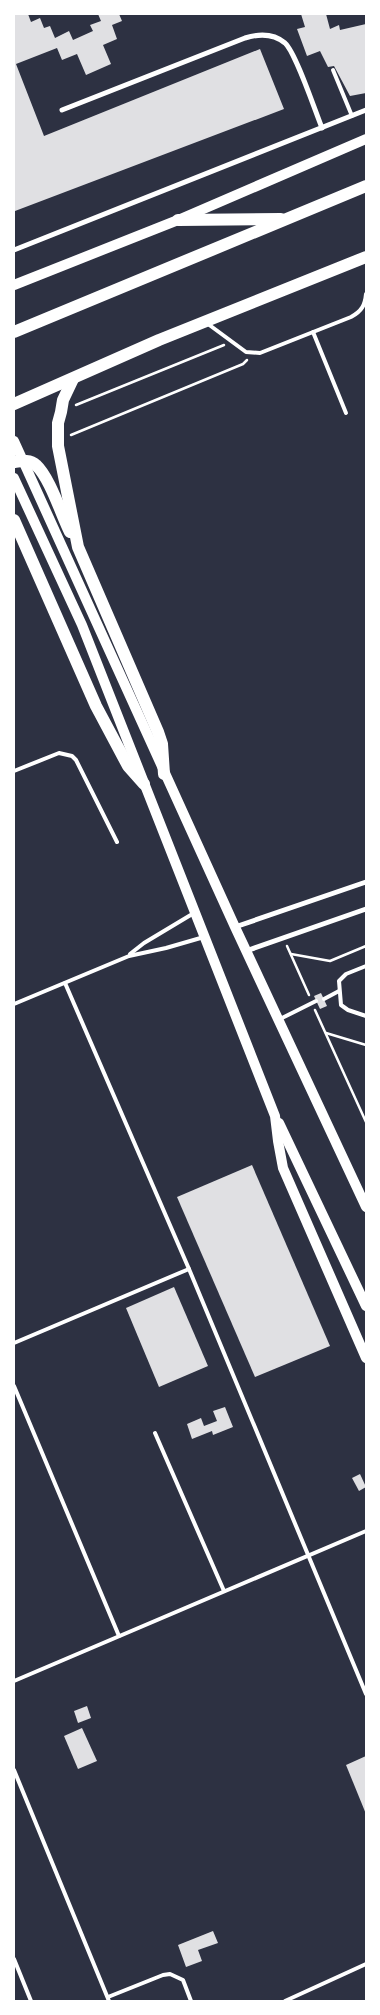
<svg xmlns="http://www.w3.org/2000/svg" width="380" height="2015" viewBox="0 0 380 2015" font-family="'Varela Round',sans-serif">
<style>
.building{fill:#e0e0e3}
.lines{fill:none;stroke-linecap:round;stroke-linejoin:round}
.path{stroke:#fff;stroke-width:2.5}
.service{stroke:#fff;stroke-width:4}
.minor{stroke:#fff;stroke-width:5}
.secondary{stroke:#fff;stroke-width:10}
.trunk{stroke:#fff;stroke-width:12}
</style>
<rect width="100%" height="100%" fill="#2d3142"/>
<g class="building">
<path d="M16 14H28L31 22 40 18 44 28 50 26 55 38 69 31 73 40 93 31 90 25 101 21 98 14H119L122 21 112 25 117 39 103 45 111 64 86 75 77 54 62 60 57 48 16 64 44 136 260 49 284 109 15 211 14 15Z"/>
<path d="M301 14H326L330 29 339 25 340 30 366 24V93L350 96 334 66 328 67 320 51 307 56 297 29 305 27Z"/>
<path d="M321 993 327 1006 320 1009 314 996Z"/>
<path d="M252 1165 330 1346 255 1377 177 1197Z"/>
<path d="M174 1287 208 1366 159 1387 126 1308Z"/>
<path d="M225 1407 233 1427 213 1435 212 1431 192 1439 187 1424 201 1418 204 1426 217 1421 213 1411Z"/>
<path d="M360 1474 366 1487 359 1491 352 1478Z"/>
<path d="M87 1706 91 1718 78 1723 74 1711Z"/>
<path d="M82 1728 97 1761 78 1769 64 1736Z"/>
<path d="M366 1756V1814L346 1765Z"/>
<path d="M213 1931 218 1943 198 1950 202 1961 186 1967 178 1945Z"/>
</g>
<g class="lines">
<g class="path">
<path d="M76 405 224 345"/>
<path d="M71 435 243 364 247 360"/>
<path d="M287 946 309 995"/>
<path d="M291 954 330 961 366 946"/>
<path d="M315 1010 366 1122"/>
<path d="M326 1033 366 1045"/>
</g>
<g class="service">
<path d="M333 70 352 116"/>
<path d="M208 324 246 352 260 353 351 317C362 311 365 305 366 294"/>
<path d="M313 332 346 413"/>
<path d="M14 771 59 753 72 756 76 760 117 842"/>
<path d="M130 954 144 943 194 913"/>
<path d="M366 966 346 974 339 981 341 1005 348 1010 366 1016"/>
<path d="M65 983 189 1269 366 1694"/>
<path d="M324 999 339 991"/>
<path d="M14 1004 129 956 166 948 204 937"/>
<path d="M280 1019 316 1001"/>
<path d="M14 1343 189 1269"/>
<path d="M14 1386 119 1636"/>
<path d="M155 1433 224 1591"/>
<path d="M14 1681 366 1531"/>
<path d="M14 1770 109 2001"/>
<path d="M14 1959 31 2001"/>
<path d="M108 1997 163 1975 170 1974 183 1980 191 2001"/>
<path d="M285 2001 366 1964"/>
</g>
<g class="minor">
<path d="M62 110 245 38C258 34 273 33 285 43 296 53 315 111 322 128"/>
<path d="M14 250 366 110"/>
<path d="M235 927 366 882"/>
<path d="M246 951 366 909"/>
</g>
<g class="secondary">
<path d="M14 285 178 220 366 139"/>
<path d="M14 441 235 927 366 1207"/>
<path d="M14 478 82 625 275 1116 278 1141 283 1168 366 1358"/>
<path d="M279 1123 366 1306"/>
</g>
<g class="trunk">
<path d="M178 220 281 219"/>
<path d="M14 332 366 186"/>
<path d="M73 379 63 400 61 412 58 423V446L78 547 158 732 162 744 164 774"/>
<path d="M14 404 159 340 366 257"/>
<path d="M14 462C21 461 30 459 36 465 50 478 61 514 70 532"/>
<path d="M14 520 96 706 128 766 144 784"/>
</g>
</g>
<rect width="380" height="2015" fill="none" stroke="#ffffff" stroke-width="30"/>
</svg>
